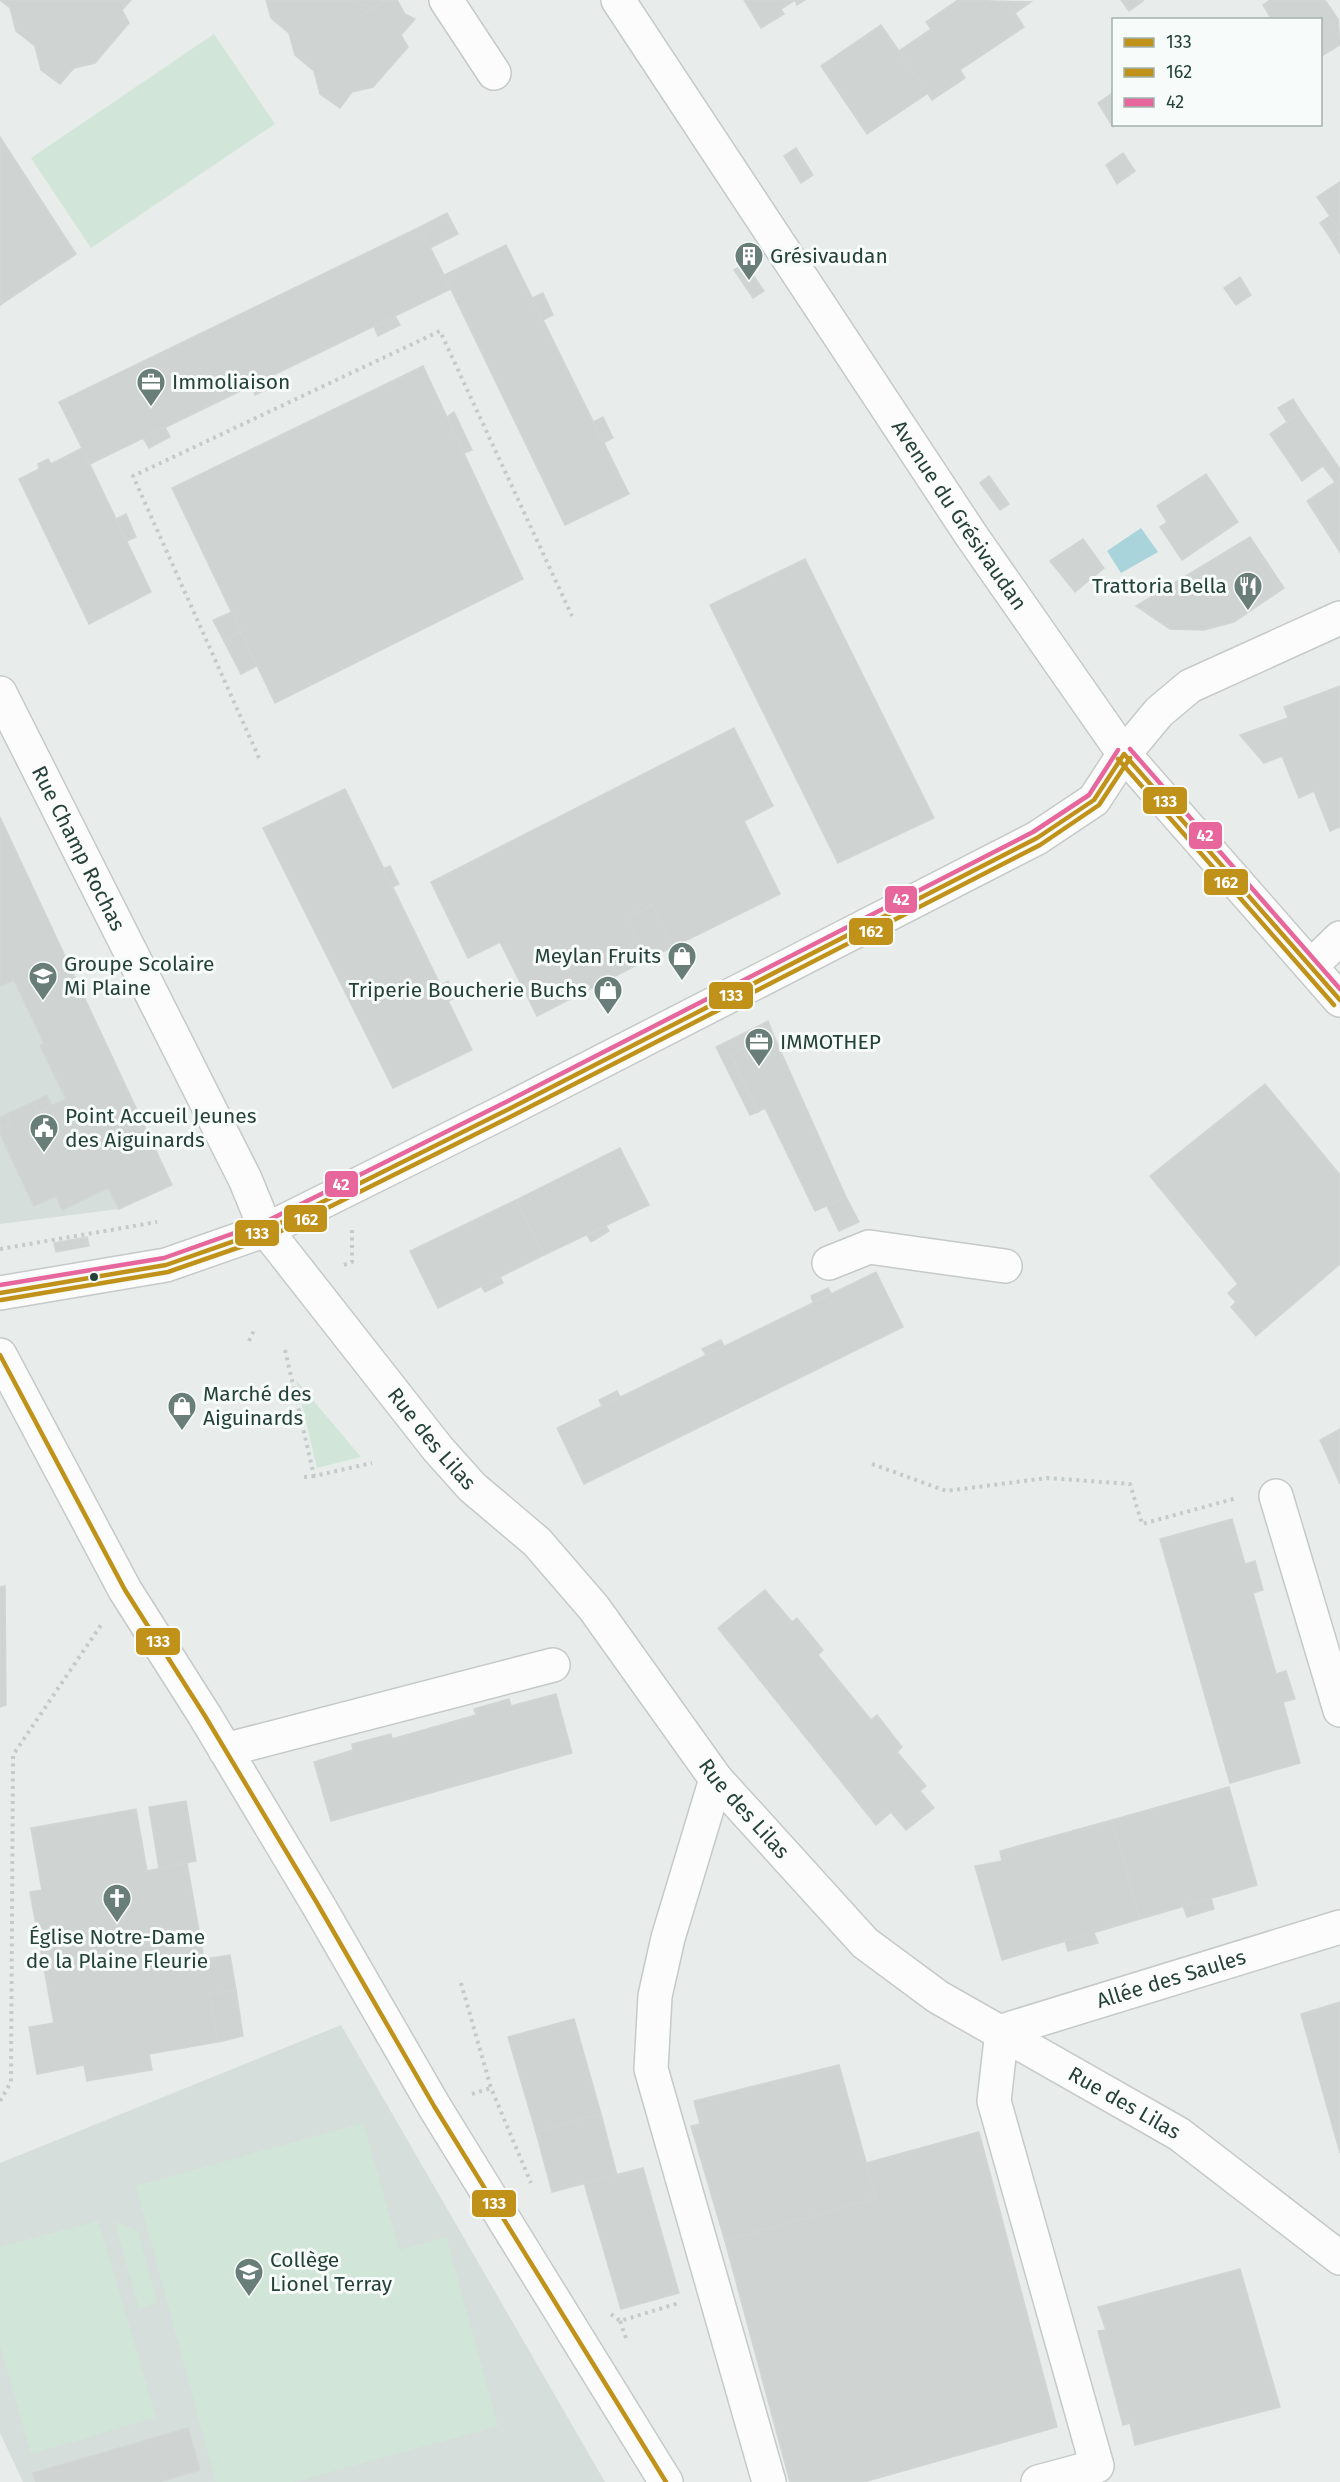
<svg xmlns="http://www.w3.org/2000/svg" width="1340" height="2482" viewBox="0 0 1340 2482" font-family="'Fira Sans',sans-serif">
<style>
.built{fill:#d6dedb}
.green{fill:#d1e6d8}
.water{fill:#a9d4db}
.building{fill:#cfd4d2;stroke:#d1d6d4;stroke-width:1.5}
.lines{fill:none;stroke-linecap:round;stroke-linejoin:round}
.minor-casing{stroke:#c5cac8;stroke-width:36}
.path{stroke:#c3ccca;stroke-width:4;stroke-dasharray:3 4.5;stroke-linecap:butt}
.minor{stroke:#fcfcfc;stroke-width:33}
.bus-1-casing{stroke:#f7fbf9;stroke-width:9}
.bus-2-casing{stroke:#f7fbf9;stroke-width:9}
.bus-3-casing{stroke:#f7fbf9;stroke-width:9}
.bus-1{stroke:#c0921a;stroke-width:4.5}
.bus-2{stroke:#c0921a;stroke-width:4.5}
.bus-3{stroke:#e7679c;stroke-width:4.5}
.bus-dot{fill:#24423a;stroke:#f7fbf9;stroke-width:2}
.labels{text-anchor:middle;dominant-baseline:central;stroke-width:6;stroke-linejoin:round;paint-order:stroke}
.poi-label{font-size:21px;fill:#24423a;stroke:#f7fbf9;text-anchor:start}
.street-label{font-size:21px;fill:#24423a;stroke:#f7fbf9}
.line-badge{stroke:#f7fbf9;stroke-width:2}
.badge-label{font-size:16px;text-anchor:middle;font-weight:bold;fill:#fff}
</style>
<rect width="100%" height="100%" fill="#e8edeb"/>
<g class="built">
<path d="M0 818 172 1185 119 1209 0 1224Z"/>
<path d="M341 2025 605 2482H23L0 2433V2163Z"/>
</g>
<g class="green">
<path d="M214 34 275 124 91 248 31 158Z"/>
<path d="M296 1380 361 1457 317 1468Z"/>
<path d="M363 2123 399 2250 446 2237 498 2426 294 2482H216L136 2186Z"/>
<path d="M98 2221 156 2417 31 2454 0 2344V2247Z"/>
<path d="M115 2222 138 2231 157 2303 139 2309Z"/>
</g>
<path class="water" d="M1141 528 1158 552 1121 573 1107 551Z"/>
<g class="building">
<path d="M0 0H131L122 10 129 23 95 63 74 68 60 84 41 70 35 46 16 31 10 8Z"/>
<path d="M266 0H358L365 13 386 0H397L405 14 415 19 401 35 408 47 373 87 352 92 340 108 320 94 314 71 295 55 289 33 271 18Z"/>
<path d="M358 0H386L365 13Z"/>
<path d="M744 0H805L797 5 795 0 781 9 784 14 761 28Z"/>
<path d="M958 0 1031 2 1015 13 1024 27 960 70 965 78 932 100 899 51 931 29 926 22Z"/>
<path d="M1121 0H1143V1L1129 11Z"/>
<path d="M1270 0H1325L1338 19 1320 31V20H1272L1263 5Z"/>
<path d="M1338 19 1340 45 1320 57V31Z"/>
<path d="M881 25 928 93 867 134 821 66Z"/>
<path d="M1114 92V124H1117L1113 127 1098 103Z"/>
<path d="M0 137 76 254 0 305Z"/>
<path d="M796 148 813 175 801 183 784 156Z"/>
<path d="M1123 153 1135 171 1117 184 1106 165Z"/>
<path d="M1340 182V231L1317 197Z"/>
<path d="M447 213 458 234 430 248 420 227Z"/>
<path d="M1330 216 1340 231 1331 239 1320 223Z"/>
<path d="M420 227 451 289 90 464 59 402Z"/>
<path d="M1340 233V254L1331 239Z"/>
<path d="M506 245 629 494 565 525 444 275Z"/>
<path d="M745 263 764 291 753 298 734 270Z"/>
<path d="M1240 277 1251 295 1236 305 1224 288Z"/>
<path d="M543 293 553 315 543 320 532 298Z"/>
<path d="M395 316 400 325 378 336 374 326Z"/>
<path d="M423 366 523 579 275 703 172 488Z"/>
<path d="M272 376 277 385 255 395 252 385Z"/>
<path d="M1293 399 1301 412 1287 422 1278 408Z"/>
<path d="M454 412 472 450 464 453 447 417Z"/>
<path d="M1301 412 1340 469V478L1335 482 1323 466 1302 481 1270 434Z"/>
<path d="M603 417 613 438 603 443 593 422Z"/>
<path d="M165 427 170 437 149 448 143 438Z"/>
<path d="M82 448 151 592 89 624 19 479 39 469 38 464 48 459 51 464Z"/>
<path d="M1206 474 1238 522 1182 560 1160 527 1167 522 1157 506Z"/>
<path d="M989 476 1009 504 1000 510 980 483Z"/>
<path d="M1340 479V552L1307 501Z"/>
<path d="M126 514 136 537 127 541 116 519Z"/>
<path d="M1250 537 1284 588 1234 622 1204 630 1170 629 1136 606Z"/>
<path d="M1083 539 1104 568 1075 592 1050 561Z"/>
<path d="M805 559 934 818 838 863 710 605Z"/>
<path d="M232 612 241 632 224 641 213 620Z"/>
<path d="M241 632 257 666 241 674 224 641Z"/>
<path d="M1340 686V827L1330 831 1314 791 1299 798 1282 756 1264 763 1240 735 1288 718 1284 707Z"/>
<path d="M734 728 773 806 744 821 780 894 673 947 652 905 626 918 647 960 537 1016 500 942 468 958 431 882Z"/>
<path d="M345 789 472 1050 393 1088 263 828Z"/>
<path d="M0 817 172 1185 119 1209 108 1188 62 1210 56 1196 34 1206 0 1134V1128L11 1124 7 1114 33 1102 38 1112 66 1099 40 1046 44 1043 14 980 0 986Z"/>
<path d="M390 866 399 884 392 887 383 869Z"/>
<path d="M652 905 673 947 647 960 626 918Z"/>
<path d="M448 981 456 997 448 1001 441 985Z"/>
<path d="M768 1021 773 1034 731 1055 758 1112 750 1115 716 1047Z"/>
<path d="M773 1034 846 1197 815 1211 765 1108 758 1112 731 1055Z"/>
<path d="M1265 1084 1340 1175V1264L1256 1336 1231 1307 1236 1302 1228 1293 1238 1284 1150 1176Z"/>
<path d="M47 1095 52 1106 38 1112 33 1102Z"/>
<path d="M7 1114 11 1124 0 1128V1117Z"/>
<path d="M620 1148 649 1205 544 1255 516 1200Z"/>
<path d="M846 1197 859 1222 839 1231 827 1206Z"/>
<path d="M516 1200 544 1255 438 1308 410 1251Z"/>
<path d="M606 1226 609 1231 591 1242 587 1235Z"/>
<path d="M87 1237 89 1246 56 1252 54 1243Z"/>
<path d="M876 1272 903 1327 584 1484 557 1428Z"/>
<path d="M500 1277 503 1283 485 1292 481 1286Z"/>
<path d="M828 1288 831 1293 813 1302 811 1296Z"/>
<path d="M721 1340 724 1346 706 1355 702 1349Z"/>
<path d="M617 1391 620 1397 602 1406 599 1400Z"/>
<path d="M1340 1429V1484L1320 1440Z"/>
<path d="M1232 1519 1245 1564 1255 1561 1263 1590 1253 1593 1276 1674 1286 1671 1295 1699 1283 1702 1300 1763 1230 1783 1160 1539Z"/>
<path d="M5 1586 6 1705 0 1707V1587Z"/>
<path d="M765 1590 792 1622 797 1618 823 1650 818 1655 871 1720 877 1715 902 1747 897 1752 926 1786 920 1791 934 1808 906 1830 891 1812 876 1825 718 1628Z"/>
<path d="M556 1694 572 1753 331 1821 314 1762 353 1750 352 1744 391 1734 392 1739 476 1715 474 1709 509 1699 511 1706Z"/>
<path d="M1229 1787 1257 1885 1140 1919 1112 1820Z"/>
<path d="M186 1801 196 1861 159 1868 149 1807Z"/>
<path d="M136 1809 147 1871 187 1863 204 1959 230 1955 236 1990 209 1994 218 2042 149 2054 152 2070 87 2081 84 2065 37 2074 29 2027 54 2023 30 1892 42 1890 31 1828Z"/>
<path d="M1112 1820 1140 1919 1002 1960 975 1866 1002 1861 1000 1851Z"/>
<path d="M1211 1898 1214 1909 1187 1917 1183 1906Z"/>
<path d="M1094 1933 1098 1943 1068 1951 1065 1941Z"/>
<path d="M236 1990 243 2036 218 2042 209 1994Z"/>
<path d="M1340 2002V2153L1301 2014Z"/>
<path d="M574 2019 601 2114 536 2132 508 2037Z"/>
<path d="M839 2065 876 2198 725 2241 691 2126 700 2124 694 2101Z"/>
<path d="M601 2114 617 2175 552 2192 536 2132Z"/>
<path d="M979 2132 1057 2427 864 2482H790L725 2241 876 2198 866 2163Z"/>
<path d="M643 2168 679 2293 621 2309 584 2183Z"/>
<path d="M1240 2269 1280 2407 1135 2445 1130 2423 1123 2425 1098 2331 1106 2330 1098 2307Z"/>
<path d="M188 2428 200 2470 159 2482H36L33 2473Z"/>
</g>
<g class="lines">
<g class="minor-casing">
<g id="minor">
<path d="M446 0 494 73"/>
<path id="s1" d="M618 0 971 535 1124 754 1340 1000"/>
<path id="s2" d="M0 693 245 1179 266 1230 438 1449 472 1487 537 1542 594 1608 716 1779 865 1943 938 1997 1179 2134 1340 2258"/>
<path d="M1311 966 1340 938"/>
<path d="M829 1263 869 1247 1005 1266"/>
<path d="M0 1293 166 1265 266 1230 509 1109 1037 838 1094 800 1124 754 1159 712 1190 686 1340 618"/>
<path d="M0 1355 125 1590 205 1716 317 1903 434 2106 666 2482"/>
<path d="M1276 1496 1340 1710"/>
<path d="M225 1750 553 1665"/>
<path d="M716 1779 668 1938 655 1996 651 2069 769 2482"/>
<path d="M1002 2031 994 2101 1097 2466 1038 2482"/>
<path id="s3" d="M1002 2031 1340 1927"/>
</g>
</g>
<g class="path">
<path d="M259 758 133 476 440 331 572 616"/>
<path d="M0 1249 157 1222"/>
<path d="M344 1265 352 1262V1230"/>
<path d="M249 1341 255 1328"/>
<path d="M285 1350 314 1476 372 1463"/>
<path d="M872 1464 946 1491 1047 1478 1130 1484 1142 1524 1237 1498"/>
<path d="M304 1477 314 1476"/>
<path d="M461 1983 491 2088 531 2183"/>
<path d="M472 2094 491 2088"/>
<path d="M0 2101 11 2082 13 1755 101 1625"/>
<path d="M611 2314 620 2321 679 2303"/>
<path d="M620 2321 626 2338"/>
</g>
<use href="#minor" class="minor"/>
<g class="bus-1-casing">
<g id="bus-1">
<path d="M0 1293 166 1265 266 1230 509 1109 1037 838 1094 800 1124 754 1340 1000"/>
<path d="M0 1355 125 1590 205 1716 317 1903 434 2106 666 2482"/>
</g>
</g>
<g class="bus-2-casing">
<g id="bus-2">
<path d="M1118 759 1334 1005"/>
<path d="M1 1300 168 1272 269 1237 512 1116 1040 845 1099 805 1130 758"/>
</g>
</g>
<g class="bus-3-casing">
<g id="bus-3">
<path d="M1130 749 1340 989"/>
<path d="M0 1285 164 1258 263 1223 506 1102 1033 832 1089 795 1118 750"/>
</g>
</g>
<use href="#bus-1" class="bus-1"/>
<use href="#bus-2" class="bus-2"/>
<use href="#bus-3" class="bus-3"/>
</g>
<defs>
<g id="building-pin" transform="scale(1.5)"><path d="M0 17L-7.5 6A9.5 9.5 0 1 1 7.5 6Z" fill="#697e78" stroke="#f7fbf9"/><path d="M-4-6H4V6H1V3H-1V6H-4ZM-2.5-4.3h1.7v1.8h-1.7ZM.8-4.3h1.7v1.8H.8ZM-2.5-1h1.7V.8h-1.7ZM.8-1h1.7V.8H.8Z" fill="#fff"/></g>
<g id="office-pin" transform="scale(1.5)"><path d="M0 17L-7.5 6A9.5 9.5 0 1 1 7.5 6Z" fill="#697e78" stroke="#f7fbf9"/><path d="M-6-3h4V-5.5h4V-3h4V5H-6ZM-1-4.5V-3h2v-1.5ZM-6 0V1H6V0Z" fill="#fff"/></g>
<g id="restaurant-pin" transform="scale(1.5)"><path d="M0 17L-7.5 6A9.5 9.5 0 1 1 7.5 6Z" fill="#697e78" stroke="#f7fbf9"/><path d="M-5-6h1v4h1v-4h1v4h1v-4h1v5L-1.5 .5V6h-2V.5L-5-1ZM5-6V6H3V1.5H1.5Q1.5-4 5-6Z" fill="#fff"/></g>
<g id="shop-pin" transform="scale(1.5)"><path d="M0 17L-7.5 6A9.5 9.5 0 1 1 7.5 6Z" fill="#697e78" stroke="#f7fbf9"/><path d="M-5-2.5h2.3a2.7 3.5 0 0 1 5.4 0H5L5.5 6h-11ZM-1.5-2.5h3a1.5 2.3 0 0 0-3 0Z" fill="#fff"/></g>
<g id="school-pin" transform="scale(1.5)"><path d="M0 17L-7.5 6A9.5 9.5 0 1 1 7.5 6Z" fill="#697e78" stroke="#f7fbf9"/><path d="M0-5L7-2L0 1L-7-2ZM-4 1L0 2.5L4 1V4Q0 6-4 4Z" fill="#fff"/></g>
<g id="civic-pin" transform="scale(1.5)"><path d="M0 17L-7.5 6A9.5 9.5 0 1 1 7.5 6Z" fill="#697e78" stroke="#f7fbf9"/><path d="M-.6-6.5H3V-4.5H.6V-3L4-1V1h2V6H-6V1h2V-1L-.6-3ZM-1.2 2.5V6h2.4V2.5Z" fill="#fff"/></g>
<g id="church-pin" transform="scale(1.5)"><path d="M0 17L-7.5 6A9.5 9.5 0 1 1 7.5 6Z" fill="#697e78" stroke="#f7fbf9"/><path d="M-1.2-6h2.4v3.5h3.3v2.4h-3.3V6h-2.4V-.1h-3.3v-2.4h3.3Z" fill="#fff"/></g>
</defs>
<g fill-rule="evenodd">
<use href="#building-pin" x="749" y="256"/>
<use href="#office-pin" x="151" y="382"/>
<use href="#restaurant-pin" x="1248" y="586"/>
<use href="#shop-pin" x="682" y="956"/>
<use href="#school-pin" x="43" y="976"/>
<use href="#shop-pin" x="608" y="990"/>
<use href="#office-pin" x="759" y="1042"/>
<use href="#civic-pin" x="44" y="1128"/>
<use href="#shop-pin" x="182" y="1406"/>
<use href="#church-pin" x="117" y="1898"/>
<use href="#school-pin" x="249" y="2272"/>
</g>
<circle class="bus-dot" cx="94" cy="1277" r="5"/>
<g class="labels">
<g class="poi-label">
<text x="770" y="256">Grésivaudan</text>
<text x="172" y="382">Immoliaison</text>
<text x="1227" y="586" text-anchor="end">Trattoria Bella</text>
<text x="661" y="956" text-anchor="end">Meylan Fruits</text>
<text x="64" y="964">Groupe Scolaire<tspan x="64" dy="24">Mi Plaine</tspan></text>
<text x="587" y="990" text-anchor="end">Triperie Boucherie Buchs</text>
<text x="780" y="1042">IMMOTHEP</text>
<text x="65" y="1116">Point Accueil Jeunes<tspan x="65" dy="24">des Aiguinards</tspan></text>
<text x="203" y="1394">Marché des<tspan x="203" dy="24">Aiguinards</tspan></text>
<text x="117" y="1937" text-anchor="middle">Église Notre-Dame<tspan x="117" dy="24">de la Plaine Fleurie</tspan></text>
<text x="270" y="2260">Collège<tspan x="270" dy="24">Lionel Terray</tspan></text>
</g>
<g class="street-label">
<text stroke="none"><textPath href="#s1" startOffset="618">Avenue du Grésivaudan</textPath></text>
<text stroke="none"><textPath href="#s2" startOffset="174">Rue Champ Rochas</textPath></text>
<text stroke="none"><textPath href="#s2" startOffset="866">Rue des Lilas</textPath></text>
<text stroke="none"><textPath href="#s2" startOffset="1352">Rue des Lilas</textPath></text>
<text stroke="none"><textPath href="#s3" startOffset="177">Allée des Saules</textPath></text>
<text stroke="none"><textPath href="#s2" startOffset="1838">Rue des Lilas</textPath></text>
</g>
</g>
<g class="line-badge">
<rect x="1142" y="786" width="46" height="29" rx="6" fill="#c0921a"/>
<rect x="1188" y="821" width="35" height="29" rx="6" fill="#e7679c"/>
<rect x="1203" y="868" width="46" height="28" rx="6" fill="#c0921a"/>
<rect x="884" y="885" width="34" height="29" rx="6" fill="#e7679c"/>
<rect x="848" y="917" width="46" height="29" rx="6" fill="#c0921a"/>
<rect x="708" y="981" width="46" height="29" rx="6" fill="#c0921a"/>
<rect x="324" y="1170" width="35" height="28" rx="6" fill="#e7679c"/>
<rect x="283" y="1204" width="45" height="29" rx="6" fill="#c0921a"/>
<rect x="234" y="1219" width="46" height="28" rx="6" fill="#c0921a"/>
<rect x="135" y="1627" width="46" height="29" rx="6" fill="#c0921a"/>
<rect x="471" y="2189" width="46" height="29" rx="6" fill="#c0921a"/>
</g>
<g class="badge-label">
<text x="1165" y="807">133</text>
<text x="1205" y="841">42</text>
<text x="1226" y="888">162</text>
<text x="901" y="905">42</text>
<text x="871" y="937">162</text>
<text x="731" y="1001">133</text>
<text x="341" y="1190">42</text>
<text x="306" y="1225">162</text>
<text x="257" y="1239">133</text>
<text x="158" y="1647">133</text>
<text x="494" y="2209">133</text>
</g>
<rect x="1112" y="18" width="210" height="108" fill="#f7fbf9" stroke="#a3b1ad" stroke-width="1.5"/>
<rect x="1124" y="38" width="30" height="9" fill="#c0921a" stroke="#a3b1ad" stroke-width="1.5"/>
<text x="1166" y="48" font-size="18" fill="#24423a">133</text>
<rect x="1124" y="68" width="30" height="9" fill="#c0921a" stroke="#a3b1ad" stroke-width="1.5"/>
<text x="1166" y="78" font-size="18" fill="#24423a">162</text>
<rect x="1124" y="98" width="30" height="9" fill="#e7679c" stroke="#a3b1ad" stroke-width="1.5"/>
<text x="1166" y="108" font-size="18" fill="#24423a">42</text>
</svg>
